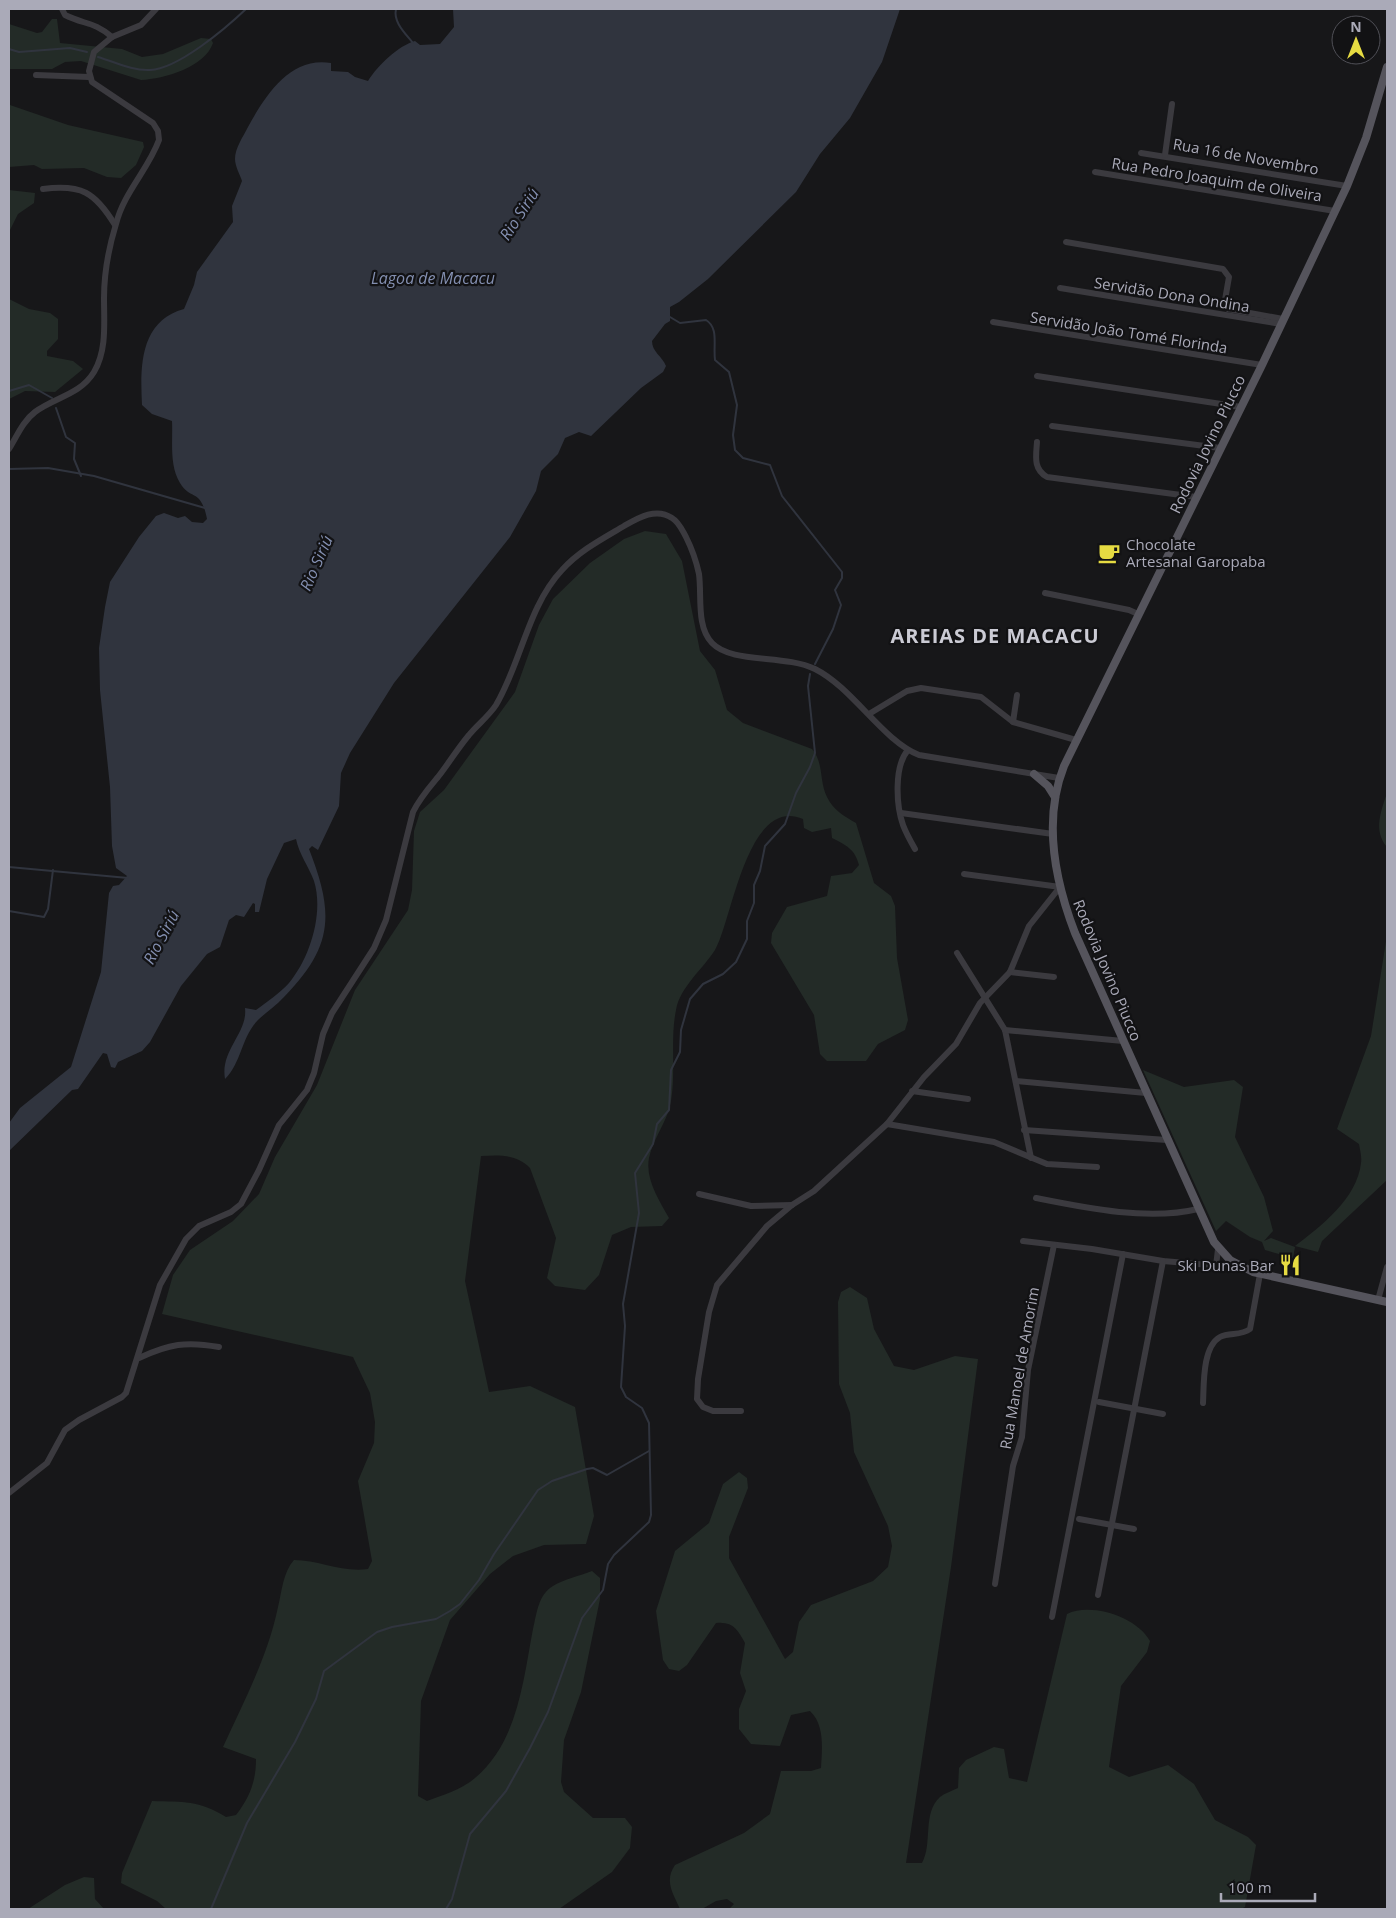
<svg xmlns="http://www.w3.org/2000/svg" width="1396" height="1918" viewBox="0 0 1396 1918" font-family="'Open Sans',sans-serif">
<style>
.green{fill:#232b27}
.water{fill:#30343e}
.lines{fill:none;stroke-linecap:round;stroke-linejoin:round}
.stream{stroke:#30343e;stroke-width:2}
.minor{stroke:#3b3a3f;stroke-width:6}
.major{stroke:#55545c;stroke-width:8}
.labels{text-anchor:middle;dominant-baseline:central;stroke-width:4.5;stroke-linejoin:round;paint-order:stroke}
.street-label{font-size:15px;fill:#aaaab8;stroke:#121214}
.poi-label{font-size:15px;fill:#aaaab8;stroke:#121214;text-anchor:start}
.water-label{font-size:16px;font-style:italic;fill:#838fb0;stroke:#121214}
.district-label{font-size:20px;font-weight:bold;letter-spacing:1px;fill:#cbcbd4;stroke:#121214}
</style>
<rect width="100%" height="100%" fill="#171719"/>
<g class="green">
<path d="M52 19H57L60 43 122 49 142 57 163 54 201 38 211 39 213 43C205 67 164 79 141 80L81 61 65 62 52 69H9V24L37 33 42 32Z"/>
<path d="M10 105 68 125 143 142 144 147 136 165 121 178 107 177 84 168 42 169 34 165 9 167Z"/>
<path d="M9 190 35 193 34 203 18 214 9 232Z"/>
<path d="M9 299 29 309 50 313 58 319V339L47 351V356L73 361 83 369 55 392 25 391 9 399Z"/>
<path d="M645 531 666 534 682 561 700 651 715 670 727 710 743 723 812 749C824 763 819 781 827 797 833 810 844 816 856 823L874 883 891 896 895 906 897 958 908 1020 905 1030 878 1044 866 1061H827L820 1054 814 1015 771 943 772 933 787 907 827 896 831 876 852 873 859 865C855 849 846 845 832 838L831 828 812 832 804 828 803 819C747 795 732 921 715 950 703 969 680 987 676 1010 670 1039 676 1071 671 1101 668 1121 653 1138 649 1158 645 1179 659 1200 669 1218L662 1226 631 1227 612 1235 599 1275 585 1290 555 1286 547 1278 556 1238 530 1168C516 1154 500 1155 481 1156L465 1281 489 1392 530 1386 575 1407 594 1516 586 1544 544 1545 513 1556 490 1574 450 1620 421 1701 418 1796 427 1801C443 1795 461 1790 475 1778 518 1742 523 1681 533 1629 537 1613 538 1595 553 1586 564 1579 580 1576 592 1571L600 1578V1599L581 1692 564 1740 561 1782 564 1792 593 1818H625L632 1827 630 1848 612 1872 559 1909H166L157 1901 121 1883 122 1873 152 1801C184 1802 198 1800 226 1817L236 1815C250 1797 256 1781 256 1759L223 1747C244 1701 268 1656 278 1607 282 1591 283 1572 294 1560 319 1560 343 1573 368 1569L372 1561 358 1481 374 1443 375 1422 370 1393 353 1357 162 1314 173 1275 190 1250 233 1221 259 1194 275 1157 317 1085 355 990 408 910 412 890 414 831 420 812 444 790 515 692 539 625 553 599 590 563 624 539Z"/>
<path d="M1387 793V847C1373 831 1381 811 1387 793Z"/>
<path d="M1387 935V1180L1322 1241 1318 1252 1295 1246C1321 1226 1357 1199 1361 1163 1362 1157 1360 1150 1359 1144L1337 1129 1371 1036Z"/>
<path d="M1143 1070 1184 1087 1234 1080 1243 1087 1235 1137 1264 1197 1273 1231 1264 1241 1271 1238 1295 1247 1293 1258 1265 1250 1262 1242 1250 1237 1226 1221 1216 1231Z"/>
<path d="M850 1287 867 1298 874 1329 894 1366 914 1370 955 1356 978 1359 951 1567 906 1863H922C933 1844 922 1813 940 1797 945 1793 952 1791 958 1788L959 1768 966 1760 994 1747 1004 1749 1009 1778 1027 1782 1067 1614C1091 1602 1137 1617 1150 1641L1147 1652 1121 1686 1109 1767 1129 1777 1168 1765 1194 1784 1215 1820 1248 1837 1256 1845 1245 1907 1241 1909H729L734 1904 727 1899 716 1901 702 1909H680C673 1893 664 1881 675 1865L744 1833 770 1814 781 1771H811L821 1768C822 1749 825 1725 810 1711L791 1715 780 1746 751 1744 739 1729V1709L746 1691 740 1673 745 1643C738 1630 733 1621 716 1623L687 1665 679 1671 669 1669 663 1660 656 1611 675 1551 709 1523 723 1484 739 1472 747 1478 748 1488 729 1537V1558L785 1659 793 1652 799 1622 811 1605 873 1581 888 1567 892 1546 888 1526 854 1452 850 1413 839 1384 838 1302 841 1292Z"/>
<path d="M84 1877 94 1878 95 1899 104 1909H28L65 1885Z"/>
</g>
<path class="water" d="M453 9H900L882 62 850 118 820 154 796 192 708 279 679 302 670 307V321L665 324 652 341C652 352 662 356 666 366L663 372 641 388 591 436 579 432 565 438 558 454 541 471 536 491 510 537 394 683 350 753 341 773 339 806 318 850 312 846 309 849C334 913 334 946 284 997 276 1006 266 1012 258 1020 241 1037 242 1062 225 1079 220 1050 248 1033 245 1008L256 1010C267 1002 280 993 289 983 310 958 324 913 314 881 309 867 299 854 296 839L284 843 267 879 259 912H255V904L253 903 244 917 236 915 229 920 220 947 207 954 181 986 150 1042 142 1051 118 1062 115 1068 111 1067 107 1054 103 1053 78 1089 72 1090 9 1151V1123L20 1108 71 1067 101 972 109 893 113 886 119 885 127 876 116 868 112 846 110 787 100 690 99 648 105 607 110 582 139 537 156 516 164 513 178 518 185 516 192 522 203 523 207 519C201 488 191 501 180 483 169 465 173 441 172 421L152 414 142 405C140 366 140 321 184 309L194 285 197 272 233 222 232 206 242 181C240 175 235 166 235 159 235 148 243 137 248 127 265 96 290 56 331 63V71L348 72 355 77 368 81C378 65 398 46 415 41L420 45 440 44 454 27Z"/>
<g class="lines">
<g class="stream">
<path d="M396 9C393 22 405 33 413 43"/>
<path d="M9 49 19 52 70 48 87 52"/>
<path d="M98 57C115 62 132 71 150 70 178 69 226 28 246 9"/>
<path d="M670 317 680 323 706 320C719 328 713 345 715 360L729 372 737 405 733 435 735 450 743 458 770 465 782 496 842 572V578L835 590 841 605 833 629 815 664"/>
<path d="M9 391 29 385 52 398"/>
<path d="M56 408 66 437 75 443 74 459 81 476"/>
<path d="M9 469 48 468 94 476 205 508"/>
<path d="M9 867 128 878"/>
<path d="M9 911 44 917 48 909 53 870"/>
<path d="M211 1909 247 1823 295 1742 316 1699 324 1671 377 1632 392 1627 436 1619 450 1611 460 1604 479 1580 494 1554 538 1490 552 1481 587 1469 593 1468 607 1475 649 1451"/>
<path d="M446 1909 452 1899 470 1834 506 1791 530 1748 548 1712 582 1618 603 1590 608 1564 614 1555 649 1522 651 1515 649 1423 642 1408 626 1397 621 1387 625 1326 623 1304 639 1213 635 1173 653 1144 657 1124 669 1110 671 1070 680 1052 681 1030 690 999 703 984 723 974 736 962 747 939V921L754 903V885L760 871 765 846 785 824 796 793 810 767 815 753 808 686 810 674"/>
</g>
<g class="minor">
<path d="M62 9 65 15C85 25 93 21 112 37"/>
<path d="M36 75 89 77"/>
<path d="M1141 153 1347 186"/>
<path d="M1165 155 1172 104"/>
<path d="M1095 172 1335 211"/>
<path d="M43 189C81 184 95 192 115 225"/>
<path d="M1066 242 1223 269 1229 277 1225 300 1228 309 1283 319"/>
<path d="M1060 288 1281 324"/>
<path d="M993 322 1262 365"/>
<path d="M1037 376 1241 407"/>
<path d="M1052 426 1220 448"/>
<path d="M1037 442C1036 456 1033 469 1047 477L1196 497"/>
<path d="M9 449C17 436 23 421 35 412 55 397 80 395 94 372 107 350 104 323 104 298 104 274 109 247 116 224 124 192 148 170 159 140L158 131 153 123 92 82 89 71 94 52 112 37 141 25 156 9"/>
<path d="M1045 593 1129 610 1138 614"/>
<path d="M869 714 907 691 921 688 981 697 1013 722 1076 740"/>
<path d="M1013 722 1017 695"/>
<path d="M908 750C894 766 896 805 903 825 906 833 911 842 915 849"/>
<path d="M901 813 1053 834"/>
<path d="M964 874 1060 887"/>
<path d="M957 953 1005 1030 1031 1158"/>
<path d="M1010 972 1054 977"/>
<path d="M1005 1030 1123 1041"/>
<path d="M1016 1081 1146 1093"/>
<path d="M912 1091 968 1099"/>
<path d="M887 1124 994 1142 1047 1164 1097 1167"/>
<path d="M1024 1130 1167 1140"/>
<path d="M699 1194 751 1206 792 1205"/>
<path d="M1036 1198C1086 1208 1148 1221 1198 1209"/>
<path d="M1023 1241 1092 1249 1163 1261 1244 1268"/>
<path d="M1216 1266 1218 1249"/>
<path d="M1378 1300 1387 1267"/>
<path d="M139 1358C169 1344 186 1341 219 1347"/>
<path d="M1099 1402 1163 1414"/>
<path d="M1203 1403C1204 1386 1202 1347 1220 1337 1229 1332 1241 1336 1250 1329L1260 1274"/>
<path d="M741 1411H713L703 1407 697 1399 698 1379 709 1312 717 1285 767 1226 792 1205 814 1191 887 1124 924 1077 956 1044 980 1003 1010 972 1029 926 1060 887"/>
<path d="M9 1493 47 1463 65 1430 79 1420 122 1397 126 1393 160 1285 186 1239 199 1226 231 1212 241 1204 259 1170 279 1125 307 1090 314 1073 323 1034 332 1013 374 948 386 920 413 812C420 798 428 789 438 777 449 763 458 748 469 735 477 725 489 716 496 705 521 663 528 606 562 570 579 551 602 539 624 526 638 518 656 507 672 518 679 522 682 530 686 537 692 549 696 560 699 574 702 596 696 626 712 643 732 664 784 654 815 669 853 688 882 740 919 755L1059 778"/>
<path d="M1079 1519 1134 1529"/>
<path d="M995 1584 1013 1466 1022 1437 1028 1370 1054 1245"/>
<path d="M1098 1595 1163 1261"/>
<path d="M1052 1617 1123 1254"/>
</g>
<g class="major">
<path d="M1387 67 1366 138 1347 186 1262 365 1064 766C1043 819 1055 881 1075 933L1214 1242 1230 1260 1253 1272 1387 1302"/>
<path d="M1034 774 1048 786 1055 797"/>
</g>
</g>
<defs>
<g id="cafe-bare" transform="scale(1.725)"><path d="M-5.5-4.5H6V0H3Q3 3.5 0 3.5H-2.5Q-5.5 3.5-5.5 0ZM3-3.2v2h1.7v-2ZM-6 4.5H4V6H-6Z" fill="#e6db42" stroke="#121214" stroke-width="2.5" paint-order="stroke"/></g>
<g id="restaurant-bare" transform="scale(1.725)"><path d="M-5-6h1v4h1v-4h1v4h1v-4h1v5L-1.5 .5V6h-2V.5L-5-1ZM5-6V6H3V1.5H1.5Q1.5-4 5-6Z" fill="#e6db42" stroke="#121214" stroke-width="2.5" paint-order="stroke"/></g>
</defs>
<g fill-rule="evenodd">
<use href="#cafe-bare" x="1109" y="553"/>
<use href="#restaurant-bare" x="1290" y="1265"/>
</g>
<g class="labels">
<g class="street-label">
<text transform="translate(1246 156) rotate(10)">Rua 16 de Novembro</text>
<text transform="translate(1217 179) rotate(9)">Rua Pedro Joaquim de Oliveira</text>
<text transform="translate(1172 294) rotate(9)">Servidão Dona Ondina</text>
<text transform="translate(1129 332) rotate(9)">Servidão João Tomé Florinda</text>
<text transform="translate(1207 444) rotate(-64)">Rodovia Jovino Piucco</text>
<text transform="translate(1108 970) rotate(67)">Rodovia Jovino Piucco</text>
<text transform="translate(1019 1368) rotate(-80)">Rua Manoel de Amorim</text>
</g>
<g class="poi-label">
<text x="1126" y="544">Chocolate<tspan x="1126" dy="17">Artesanal Garopaba</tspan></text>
<text x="1274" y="1265" text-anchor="end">Ski Dunas Bar</text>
</g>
<g class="water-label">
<text transform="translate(519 214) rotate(-57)">Rio Siriú</text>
<text x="433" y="278">Lagoa de Macacu</text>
<text transform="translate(316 563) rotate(-66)">Rio Siriú</text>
<text transform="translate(161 937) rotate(-62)">Rio Siriú</text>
</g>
<g class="district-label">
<text x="995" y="635">AREIAS DE MACACU</text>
</g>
</g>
<rect width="1396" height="1918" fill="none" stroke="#aaaab8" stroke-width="20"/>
<g transform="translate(1356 40)"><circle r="24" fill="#121214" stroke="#4f4f56"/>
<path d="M0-4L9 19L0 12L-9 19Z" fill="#e6db42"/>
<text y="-8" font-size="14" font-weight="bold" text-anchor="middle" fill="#aaaab8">N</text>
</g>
<path d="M1221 1893v8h94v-8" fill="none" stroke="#aaaab8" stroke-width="2.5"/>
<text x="1228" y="1893" font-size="15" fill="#aaaab8" stroke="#121214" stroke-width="4" paint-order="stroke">100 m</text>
</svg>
